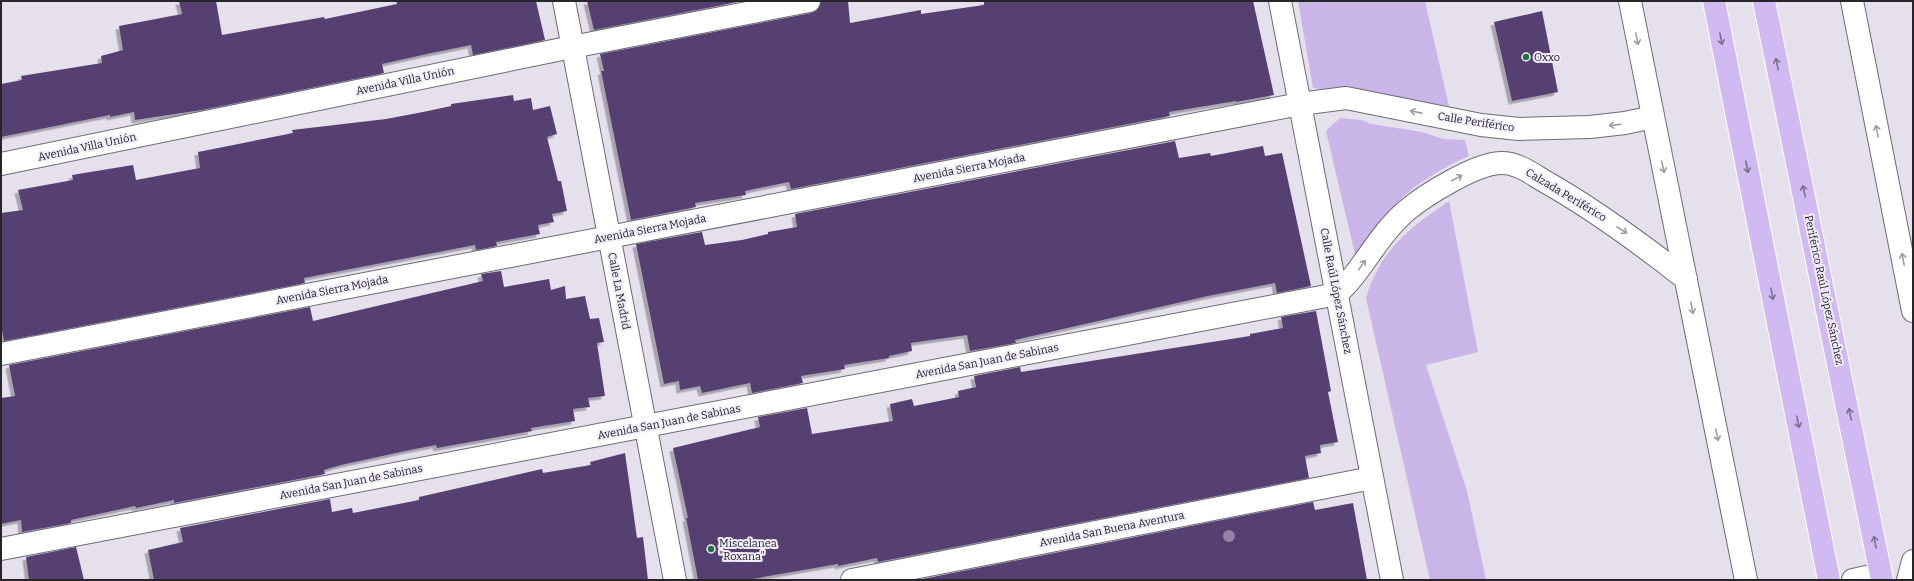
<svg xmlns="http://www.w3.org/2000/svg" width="1914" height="581" viewBox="0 0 1914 581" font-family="Bitter,serif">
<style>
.green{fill:#cab5e8}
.building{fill:#564171;filter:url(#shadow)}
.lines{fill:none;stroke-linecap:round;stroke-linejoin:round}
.minor-casing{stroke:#6f6a75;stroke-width:24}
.tertiary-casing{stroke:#6f6a75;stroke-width:24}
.secondary-casing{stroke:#6f6a75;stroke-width:24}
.motorway-casing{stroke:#fff;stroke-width:24}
.minor{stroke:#fff;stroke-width:22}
.tertiary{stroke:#fff;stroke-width:22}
.secondary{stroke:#fff;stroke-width:22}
.motorway{stroke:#d1baf2;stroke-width:22}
.tree{fill:#9480a9}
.oneway{stroke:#9e9d9f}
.oneway2{stroke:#7c708e}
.poi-dot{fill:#227344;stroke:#f2edfa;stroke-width:1.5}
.labels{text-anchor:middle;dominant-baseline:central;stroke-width:4;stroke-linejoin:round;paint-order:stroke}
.poi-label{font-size:11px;fill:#272529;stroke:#f2edfa;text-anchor:start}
.street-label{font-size:11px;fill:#272529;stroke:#f2edfa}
</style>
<defs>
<filter id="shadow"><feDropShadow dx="-3.5" dy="3.5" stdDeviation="0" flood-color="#0004"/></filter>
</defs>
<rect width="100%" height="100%" fill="#e5e0ec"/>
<g class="green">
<path d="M1298 1H1425L1449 106 1313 88Z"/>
<path d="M1340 118 1361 120 1371 124 1422 132 1443 139 1465 140 1469 156C1444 167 1415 183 1396 204 1382 221 1371 240 1355 254L1326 131Z"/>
<path d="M1449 201 1478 352 1426 365 1467 491 1486 580H1430L1366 298C1382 248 1407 230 1449 201Z"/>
</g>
<g class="building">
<path d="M179 1H216L222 35 324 17 325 19 397 4 396 1H536L545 40 473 55 471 45 427 54 382 64 384 73 202 110 135 120 134 112 110 117V115L1 137V84L22 80 21 76 102 63 101 56 123 50 119 26 182 14Z"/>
<path d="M587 1H743L594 30Z"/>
<path d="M821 1H848L850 23 921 10V14L984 5V1H1253L1274 95 1236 102V101L1169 112 1170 116 791 189 789 182 745 191 746 195 695 203 696 207 631 220 601 71H604L600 54 811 13 817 10Z"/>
<path d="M1542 11 1558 92 1512 101 1494 22Z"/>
<path d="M513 95 514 101 531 98 533 110 550 106 557 134 547 137 558 181H561L567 211 552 214 554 222 538 225 540 234 496 242 497 246 476 250 475 245 304 278 305 283 4 341 1 325V213L23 210 18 190 73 180 72 175 133 165 136 180 200 168 198 152 293 133 292 130 386 119 423 112 451 106V104Z"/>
<path d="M1175 141 1179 158 1210 153 1211 156 1263 146 1265 156 1282 153 1311 286 1277 293 1275 283 1208 296 1015 340 1016 343 970 351 967 335 911 343 912 351 889 356V358L844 365 845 369 801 376 803 383 752 393 750 383 702 393 700 386 680 390 679 381 664 384 636 244 702 232 705 245 742 240 768 234V232L797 227 795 214Z"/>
<path d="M501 271 504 287 549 279 551 290 565 286 566 299 585 296 590 319 599 318 604 342 597 343 605 396 588 398 590 407 573 409 575 421 531 428 532 431 437 448 436 445 410 450 341 465 324 470 325 474 174 503V500L136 508 135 506 71 520V523L22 532 21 520 1 524V398L15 396 9 365 310 307 313 321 483 281 481 274Z"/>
<path d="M1316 311 1331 391 1328 392 1338 442 1320 445 1321 453 1305 456 1309 478 878 562 877 558 838 566V564L747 580H698L686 518H688L673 448 760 427 758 417 807 408 812 434 893 421 890 404 912 399 914 406 959 397 958 391 976 387 974 376 1020 367 1021 372 1250 336V334L1283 328 1281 317Z"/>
<path d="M625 453 637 538 643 537 648 580H154L148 550 183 542 180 528 330 499 332 512 352 508 353 513 419 500V497L542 469 543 473 591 465 590 462Z"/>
<path d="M1313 502 1315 510 1353 503 1367 580H917Z"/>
<path d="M76 547 84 580H29L26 557Z"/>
</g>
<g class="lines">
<g class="minor-casing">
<g id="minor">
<path d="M564 1 675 580"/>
<path d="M1280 1 1392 580"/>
<path d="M1 164 572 47 809 1"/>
<path d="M1 354 1300 104 1346 98 1481 125 1519 129 1590 127 1625 123 1653 117"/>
<path d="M1 549 1337 294C1343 288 1350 281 1355 274 1372 252 1385 229 1406 211 1425 195 1475 164 1500 163 1516 162 1531 173 1544 181 1594 209 1640 243 1686 279"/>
<path d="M852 580 1372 478"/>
</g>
</g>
<g class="tertiary-casing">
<g id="tertiary">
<path d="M1853 580 1871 576 1880 580"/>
<path d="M1908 580 1913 561"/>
</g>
</g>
<g class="secondary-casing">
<g id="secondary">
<path d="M1630 1 1746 580"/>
<path d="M1852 1 1913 311"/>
</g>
</g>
<g class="motorway-casing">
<g id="motorway">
<path d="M1714 1 1829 580"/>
<path d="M1764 1 1882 580"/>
</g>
</g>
<use href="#minor" class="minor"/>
<use href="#tertiary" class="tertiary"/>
<use href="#secondary" class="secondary"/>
<use href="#motorway" class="motorway"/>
</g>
<circle class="tree" cx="1229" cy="536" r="6"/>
<defs><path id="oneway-shaft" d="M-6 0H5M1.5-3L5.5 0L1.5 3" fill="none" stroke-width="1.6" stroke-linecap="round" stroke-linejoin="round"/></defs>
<g class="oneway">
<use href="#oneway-shaft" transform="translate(1637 39) rotate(79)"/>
<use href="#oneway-shaft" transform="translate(1416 112) rotate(-169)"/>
<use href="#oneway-shaft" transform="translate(1615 125) rotate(173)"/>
<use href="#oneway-shaft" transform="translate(1877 131) rotate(-101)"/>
<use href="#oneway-shaft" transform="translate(1663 167) rotate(78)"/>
<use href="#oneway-shaft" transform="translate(1457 178) rotate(-28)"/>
<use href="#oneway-shaft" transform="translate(1622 230) rotate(33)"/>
<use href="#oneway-shaft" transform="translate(1903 259) rotate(-101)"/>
<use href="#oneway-shaft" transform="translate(1362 265) rotate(-55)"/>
<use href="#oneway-shaft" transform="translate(1692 308) rotate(79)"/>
<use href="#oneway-shaft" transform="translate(1717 435) rotate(79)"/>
</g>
<g class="oneway2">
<use href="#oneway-shaft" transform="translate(1721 39) rotate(79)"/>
<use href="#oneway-shaft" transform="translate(1777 64) rotate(-102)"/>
<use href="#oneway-shaft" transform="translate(1747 167) rotate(79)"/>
<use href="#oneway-shaft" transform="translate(1804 191) rotate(-102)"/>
<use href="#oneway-shaft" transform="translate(1772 294) rotate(79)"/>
<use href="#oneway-shaft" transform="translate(1850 414) rotate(-102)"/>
<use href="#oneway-shaft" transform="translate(1798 422) rotate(79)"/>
<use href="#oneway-shaft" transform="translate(1875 542) rotate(-101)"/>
</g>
<g class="poi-dot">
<circle cx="1526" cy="57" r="4"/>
<circle cx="711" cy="549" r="4"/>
</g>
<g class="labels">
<g class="poi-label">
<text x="1534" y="57">Oxxo</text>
<text x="719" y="543">Miscelanea<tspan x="719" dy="13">"Roxana"</tspan></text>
</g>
<g class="street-label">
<text transform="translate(405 81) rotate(-12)">Avenida Villa Unión</text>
<text transform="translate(1476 122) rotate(9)">Calle Periférico</text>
<text transform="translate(87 147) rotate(-12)">Avenida Villa Unión</text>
<text transform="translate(969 168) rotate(-11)">Avenida Sierra Mojada</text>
<text transform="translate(1566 195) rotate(31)">Calzada Periférico</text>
<text transform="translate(650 229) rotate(-11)">Avenida Sierra Mojada</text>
<text transform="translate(332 290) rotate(-11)">Avenida Sierra Mojada</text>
<text transform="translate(1824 290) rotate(78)">Periférico Raúl López Sánchez</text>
<text transform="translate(619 291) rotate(79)">Calle La Madrid</text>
<text transform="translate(1336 291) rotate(79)">Calle Raúl López Sánchez</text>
<text transform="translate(987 361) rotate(-11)">Avenida San Juan de Sabinas</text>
<text transform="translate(669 422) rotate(-11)">Avenida San Juan de Sabinas</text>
<text transform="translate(351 482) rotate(-11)">Avenida San Juan de Sabinas</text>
<text transform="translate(1112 529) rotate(-11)">Avenida San Buena Aventura</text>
</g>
</g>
<rect width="1914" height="581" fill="none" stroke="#272529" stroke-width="4"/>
</svg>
